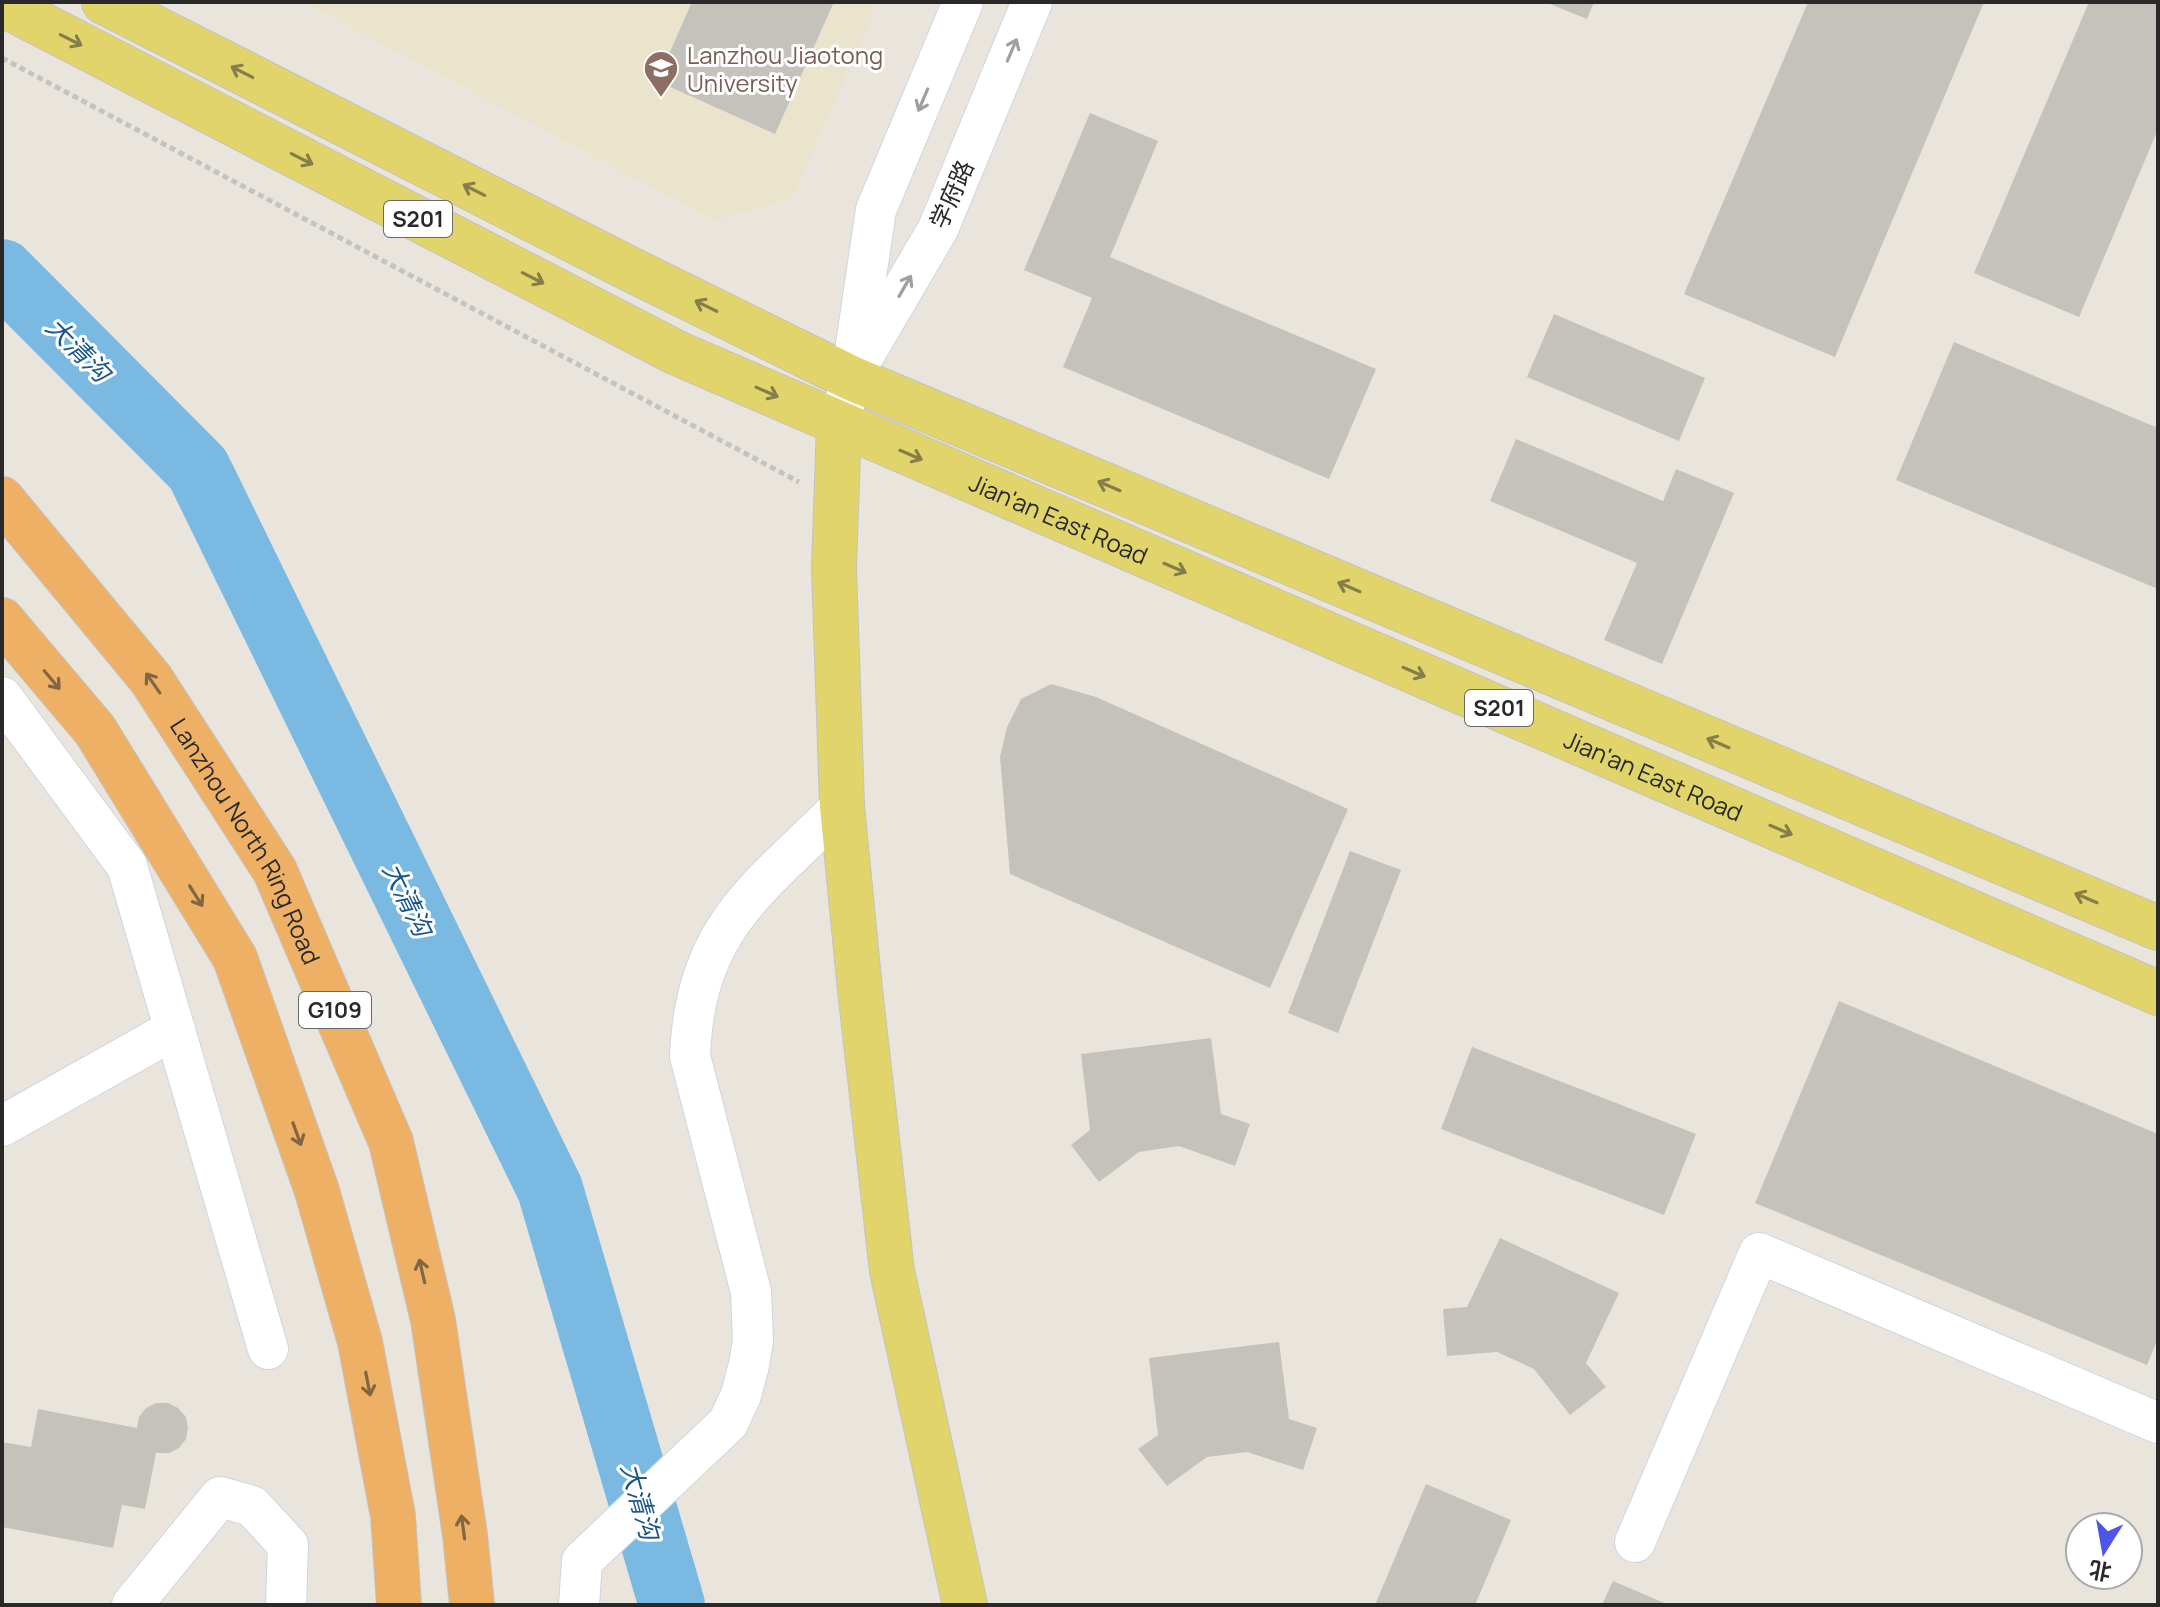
<svg xmlns="http://www.w3.org/2000/svg" width="2160" height="1607" viewBox="0 0 2160 1607" font-family="Manrope,'Noto Sans SC',sans-serif">
<style>
.education{fill:#eae4cd}
.lines{fill:none;stroke-linecap:round;stroke-linejoin:round}
.river{stroke:#7ab9e1;stroke-width:66}
.building{fill:#c5c2bc}
.minor-casing{stroke:#d2d3e0;stroke-width:42}
.major-casing{stroke:#c3c3c3;stroke-width:46}
.highway-casing{stroke:#c3c3c3;stroke-width:46}
.path{stroke:#c3c3c3;stroke-width:5;stroke-dasharray:6 4;stroke-linecap:butt}
.minor{stroke:#fff;stroke-width:40}
.major{stroke:#e1d46a;stroke-width:44}
.highway{stroke:#edb064;stroke-width:44}
.oneway{stroke:#857e4a}
.oneway2{stroke:#9f9f9f}
.oneway3{stroke:#816644}
.labels{text-anchor:middle;dominant-baseline:central;stroke-width:6;stroke-linejoin:round;paint-order:stroke}
.shield{fill:#fff;stroke:#696969;stroke-width:2}
.shield-label{font-size:22px;font-weight:bold;fill:#292929}
.education-label{font-size:24px;fill:#785e54;stroke:#fff;text-anchor:start}
.street-label{font-size:24px;fill:#292929;stroke:#fff}
.water-label{font-size:26px;font-style:italic;fill:#1b568a;stroke:#fff}
</style>
<rect width="100%" height="100%" fill="#eae5dc"/>
<path class="education" d="M303 2H878L793 197 715 221Z"/>
<g class="lines">
<path class="river" d="M2 272 198 469 550 1189 672 1605"/>
</g>
<g class="building">
<path d="M692 2H834L775 134 657 81Z"/>
<path d="M1545 2H1594L1587 19Z"/>
<path d="M1808 2H1984L1835 357 1684 294Z"/>
<path d="M2089 2H2158V129L2079 317 1974 273Z"/>
<path d="M1090 113 1158 141 1110 257 1376 369 1329 479 1063 367 1092 298 1024 270Z"/>
<path d="M1554 314 1705 378 1679 441 1527 377Z"/>
<path d="M1954 342 2158 428V589L1896 480Z"/>
<path d="M1516 439 1663 501 1676 469 1734 493 1662 664 1604 640 1637 563 1490 501Z"/>
<path d="M1051 684 1096 697 1348 809 1270 988 1010 874 1000 757 1007 727 1021 699Z"/>
<path d="M1350 851 1401 870 1338 1033 1288 1013Z"/>
<path d="M1839 1001 2158 1134V1338L2147 1365 1755 1203Z"/>
<path d="M1211 1038 1221 1114 1250 1124 1235 1166 1179 1146 1139 1152 1099 1182 1071 1145 1090 1130 1081 1054Z"/>
<path d="M1472 1047 1696 1134 1664 1215 1441 1129Z"/>
<path d="M1500 1238 1619 1293 1586 1363 1606 1387 1570 1415 1534 1369 1497 1352 1447 1356 1443 1309 1467 1307Z"/>
<path d="M1279 1342 1289 1419 1317 1428 1303 1470 1247 1452 1207 1457 1167 1486 1138 1449 1158 1435 1149 1358Z"/>
<path d="M156 1403H168L178 1408 186 1417 188 1428 186 1439 179 1448 169 1453H156L145 1509 122 1505 113 1548 2 1527V1442L31 1447 38 1409 137 1428 139 1417 146 1408Z"/>
<path d="M1426 1484 1511 1520 1475 1605H1375Z"/>
<path d="M1613 1581 1669 1605H1602Z"/>
</g>
<g class="lines">
<g class="minor-casing">
<g id="minor">
<path d="M863 357 938 229 1032 2"/>
<path d="M843 410 851 378 876 210 963 2"/>
<path d="M2 697 127 866 268 1349"/>
<path d="M2 1126 175 1029"/>
<path d="M1635 1542 1759 1253 2158 1423"/>
<path d="M132 1605 220 1497 252 1506 288 1545 286 1605"/>
<path d="M579 1605 582 1561 728 1423 741 1395 749 1365 753 1341 751 1292 690 1056C695 927 758 890 842 806"/>
</g>
</g>
<g class="major-casing">
<g id="major">
<path d="M104 2 632 270 851 378 2158 928"/>
<path id="s1" d="M2 4 677 353 2158 993"/>
<path d="M839 424 834 568 842 806 860 990 892 1271 965 1605"/>
</g>
</g>
<g class="highway-casing">
<g id="highway">
<path id="s2" d="M2 499 151 679 275 871 391 1142 433 1320 465 1535 472 1605"/>
<path d="M2 620 95 730 235 958 317 1191 360 1342 393 1516 399 1605"/>
</g>
</g>
<path class="path" d="M2 58 799 482"/>
<use href="#minor" class="minor"/>
<use href="#major" class="major"/>
<use href="#highway" class="highway"/>
</g>
<defs><path id="oneway-shaft" d="M-6 0H5M1.5-3L5.5 0L1.5 3" fill="none" stroke-width="1.6" stroke-linecap="round" stroke-linejoin="round" transform="scale(2)"/></defs>
<g class="oneway">
<use href="#oneway-shaft" transform="translate(71 40) rotate(27)"/>
<use href="#oneway-shaft" transform="translate(242 72) rotate(-153)"/>
<use href="#oneway-shaft" transform="translate(302 159) rotate(27)"/>
<use href="#oneway-shaft" transform="translate(474 190) rotate(-153)"/>
<use href="#oneway-shaft" transform="translate(533 278) rotate(27)"/>
<use href="#oneway-shaft" transform="translate(706 306) rotate(-154)"/>
<use href="#oneway-shaft" transform="translate(767 392) rotate(24)"/>
<use href="#oneway-shaft" transform="translate(911 455) rotate(23)"/>
<use href="#oneway-shaft" transform="translate(1109 486) rotate(-157)"/>
<use href="#oneway-shaft" transform="translate(1175 568) rotate(23)"/>
<use href="#oneway-shaft" transform="translate(1349 587) rotate(-157)"/>
<use href="#oneway-shaft" transform="translate(1414 672) rotate(23)"/>
<use href="#oneway-shaft" transform="translate(1718 743) rotate(-157)"/>
<use href="#oneway-shaft" transform="translate(1781 830) rotate(23)"/>
<use href="#oneway-shaft" transform="translate(2086 898) rotate(-157)"/>
</g>
<g class="oneway2">
<use href="#oneway-shaft" transform="translate(1012 50) rotate(-67)"/>
<use href="#oneway-shaft" transform="translate(923 100) rotate(113)"/>
<use href="#oneway-shaft" transform="translate(905 286) rotate(-60)"/>
</g>
<g class="oneway3">
<use href="#oneway-shaft" transform="translate(52 680) rotate(50)"/>
<use href="#oneway-shaft" transform="translate(153 683) rotate(-125)"/>
<use href="#oneway-shaft" transform="translate(196 896) rotate(58)"/>
<use href="#oneway-shaft" transform="translate(297 1134) rotate(70)"/>
<use href="#oneway-shaft" transform="translate(422 1271) rotate(-103)"/>
<use href="#oneway-shaft" transform="translate(368 1384) rotate(79)"/>
<use href="#oneway-shaft" transform="translate(463 1527) rotate(-98)"/>
</g>
<defs>
<g id="university-pin" transform="scale(1.8)"><path d="M0 17L-7.5 6A9.5 9.5 0 1 1 7.5 6Z" fill="#8d6e63" stroke="#fff"/><path d="M0-5L7-2L0 1L-7-2ZM-4 1L0 2.5L4 1V4Q0 6-4 4Z" fill="#fff"/></g>
</defs>
<g fill-rule="evenodd">
<use href="#university-pin" x="661" y="68"/>
</g>
<g class="labels">
<g class="shield">
<rect x="384" y="201" width="68" height="36" rx="6"/>
<rect x="1465" y="690" width="68" height="36" rx="6"/>
<rect x="299" y="992" width="72" height="36" rx="6"/>
</g>
<g class="shield-label">
<text x="418" y="219">S201</text>
<text x="1499" y="708">S201</text>
<text x="335" y="1010">G109</text>
</g>
<g class="education-label">
<text x="687" y="54">Lanzhou Jiaotong<tspan x="687" dy="28">University</tspan></text>
</g>
<g class="street-label">
<text transform="translate(951 194) rotate(-66)">学府路</text>
<text stroke="none"><textPath href="#s1" startOffset="1176">Jian'an East Road</textPath></text>
<text stroke="none"><textPath href="#s1" startOffset="1824">Jian'an East Road</textPath></text>
<text stroke="none"><textPath href="#s2" startOffset="422">Lanzhou North Ring Road</textPath></text>
</g>
<g class="water-label">
<text transform="translate(79 349) rotate(45)">大清沟</text>
<text transform="translate(408 899) rotate(64)">大清沟</text>
<text transform="translate(641 1501) rotate(74)">大清沟</text>
</g>
</g>
<rect width="2160" height="1607" fill="none" stroke="#292929" stroke-width="8"/>
<g transform="translate(2104 1551) rotate(191)"><circle r="38" fill="#ffffff" stroke="#a9a9a9" stroke-width="2"/>
<path d="M0-6L14 30L0 20L-14 30Z" fill="#4d56e6"/>
<text y="-12" font-size="22" font-weight="bold" text-anchor="middle" fill="#292929">北</text>
</g>
</svg>
